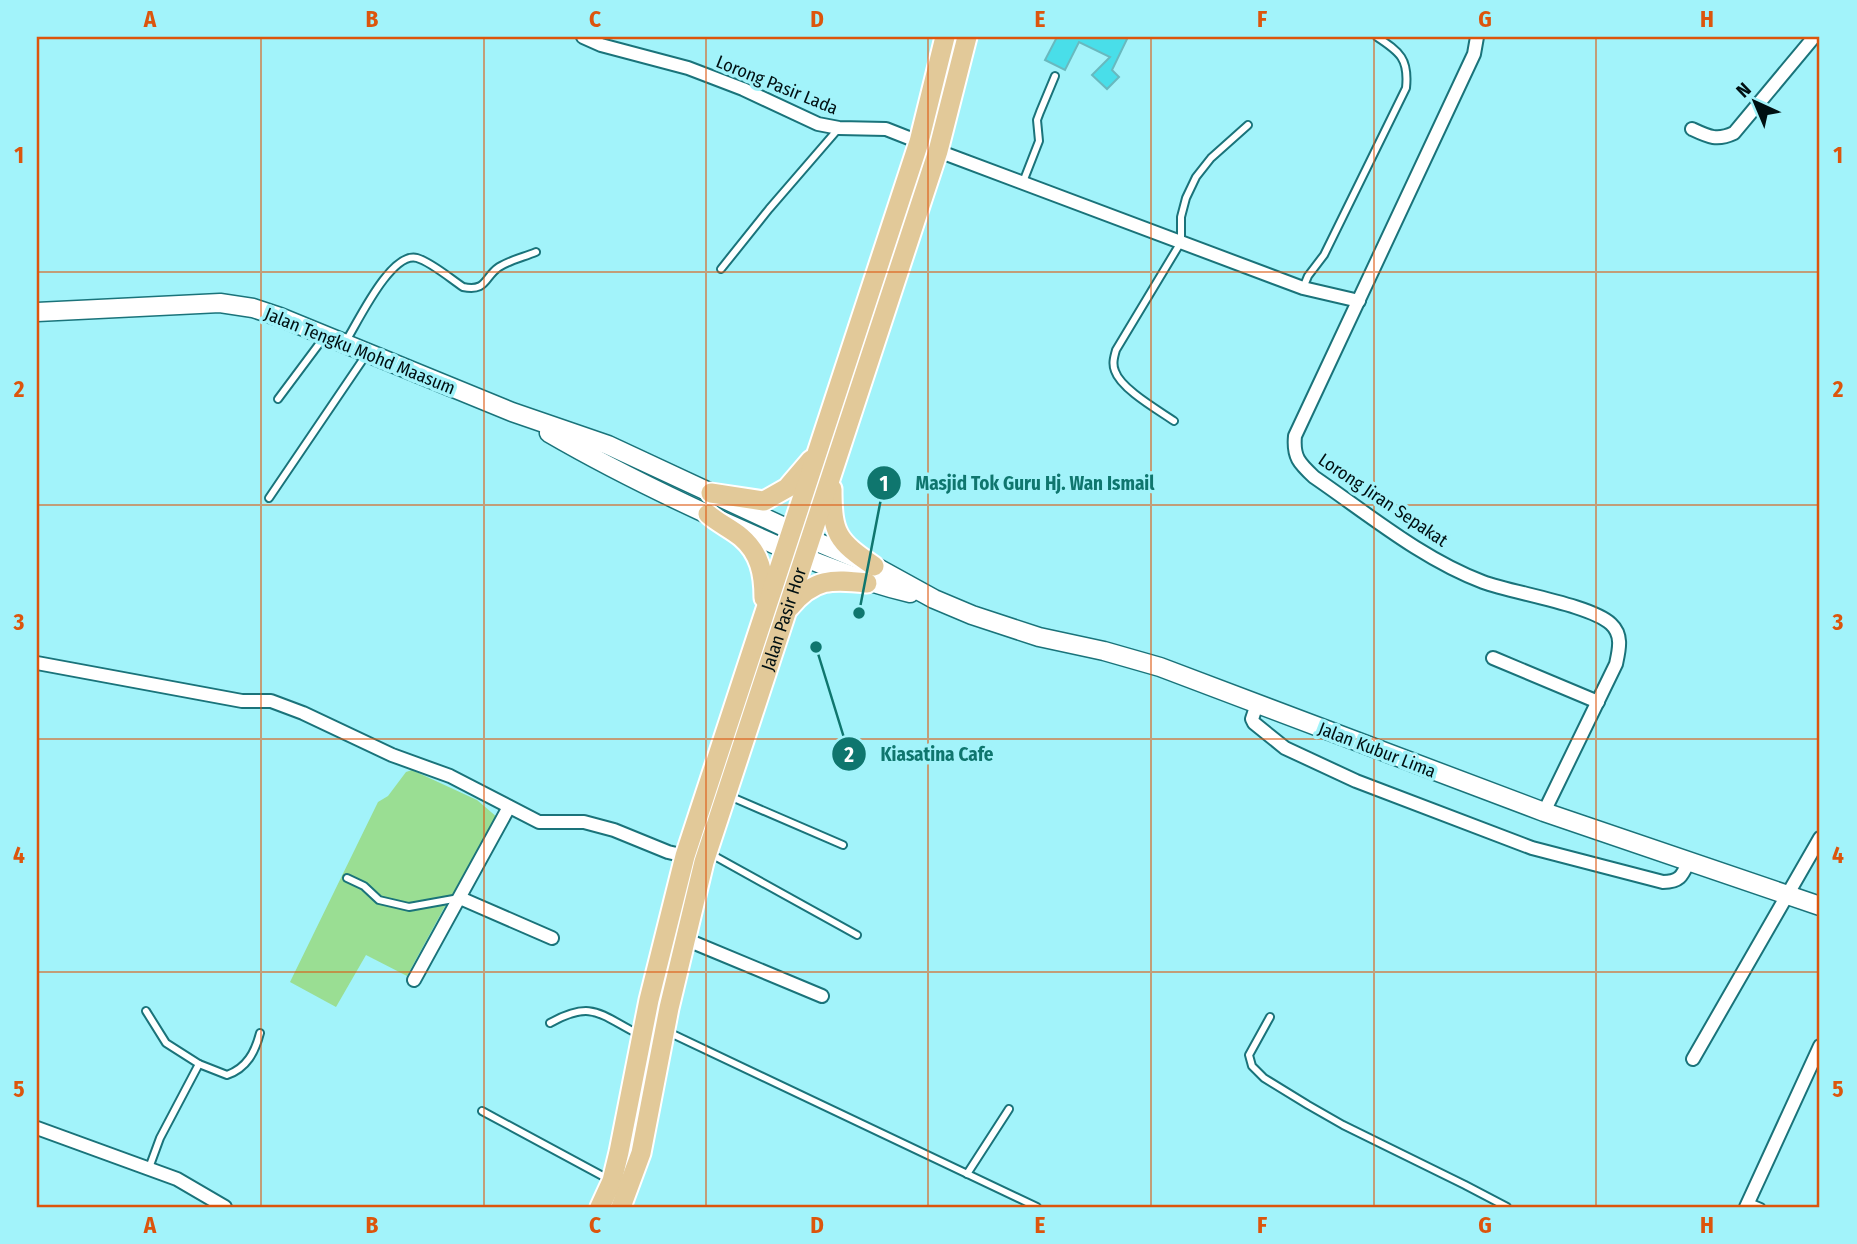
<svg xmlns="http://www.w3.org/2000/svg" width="1857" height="1244" viewBox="0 0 1857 1244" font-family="'Fira Sans Condensed',sans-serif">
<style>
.green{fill:#9ade93}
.building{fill:#49dee9;stroke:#68b9bf;stroke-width:2}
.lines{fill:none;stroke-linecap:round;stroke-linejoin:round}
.service-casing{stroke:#1a737a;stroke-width:10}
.minor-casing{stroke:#1a737a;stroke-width:16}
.secondary-casing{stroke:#1a737a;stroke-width:21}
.primary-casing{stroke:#fff;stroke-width:23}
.service{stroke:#fff;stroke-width:6}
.minor{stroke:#fff;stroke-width:12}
.secondary{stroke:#fff;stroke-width:18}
.primary{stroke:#e2c999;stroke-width:19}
.grid{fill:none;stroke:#dc550c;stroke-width:2;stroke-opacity:0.55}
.labels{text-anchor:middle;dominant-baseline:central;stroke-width:7;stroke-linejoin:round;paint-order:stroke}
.street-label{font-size:18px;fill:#001012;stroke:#a2f3fa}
.leader{fill:none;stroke:#0f766e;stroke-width:2.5}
.callout-dot{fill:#0f766e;stroke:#a2f3fa;stroke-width:2.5}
.mark-label{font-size:21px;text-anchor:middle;font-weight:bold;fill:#fff}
.callout-label{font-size:19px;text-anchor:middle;font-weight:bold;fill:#0f766e;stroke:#a2f3fa;stroke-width:7;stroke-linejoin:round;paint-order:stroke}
.neatline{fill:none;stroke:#dc550c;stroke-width:2.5}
.grid-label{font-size:23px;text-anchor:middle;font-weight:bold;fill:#dc550c}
</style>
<rect width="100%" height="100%" fill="#a2f3fa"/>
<path class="green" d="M412 770 477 800 498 818 469 875 444 908 407 976 366 955 336 1007 290 982 378 802 388 796 406 772Z"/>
<path class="building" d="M1057 37H1128L1112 70 1119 77 1107 89 1092 75 1110 57 1079 42 1065 70 1045 60Z"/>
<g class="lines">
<g class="service-casing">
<g id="service">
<path d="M1023 182 1039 141 1037 120 1040 112 1055 76"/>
<path d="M721 269 769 209 839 128"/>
<path d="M1303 288 1308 276 1324 255 1406 88C1409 59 1400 52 1377 37"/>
<path d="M346 341C358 322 391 251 417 258 431 262 451 279 463 287 487 292 484 277 499 267 510 260 524 257 536 252"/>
<path d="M278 399 325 336"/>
<path d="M1174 421C1158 410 1121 389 1115 371 1112 364 1114 357 1116 350L1181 242V217L1186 198 1196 177 1211 158 1248 125"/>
<path d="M269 498 366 355"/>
<path d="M727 795 843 845"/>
<path d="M709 853 857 935"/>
<path d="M347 878 364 886 379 900 409 907 459 898"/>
<path d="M146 1011 166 1043 199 1064 160 1138 149 1168"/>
<path d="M1270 1017 1249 1055 1252 1066 1264 1078 1308 1105 1343 1125 1465 1185 1507 1207"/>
<path d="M550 1023C592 1000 599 1014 638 1034"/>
<path d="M666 1031 1037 1207"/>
<path d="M199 1064 227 1075C247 1068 255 1052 260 1033"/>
<path d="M482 1111 610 1180"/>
<path d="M967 1174 1009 1109"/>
<path d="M1749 1202 1761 1207"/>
</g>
</g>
<g class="minor-casing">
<g id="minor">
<path d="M583 37 601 45 688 68 743 89 818 124 839 128 886 129 919 142"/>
<path d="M1477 37 1474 54 1295 436C1293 457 1299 463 1314 477 1368 514 1422 559 1483 582 1513 593 1591 605 1611 624 1623 635 1619 650 1616 664L1544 812"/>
<path d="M1692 129C1709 137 1717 141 1734 133L1814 37"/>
<path d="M938 151 1303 288 1359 301"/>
<path d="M1493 658 1598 702"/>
<path d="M37 663 242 701H271L303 713 392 755 450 776 539 822H584L614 830 668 852 685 856"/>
<path d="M1257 704 1252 719 1254 723 1285 748 1356 781 1532 848 1663 882C1680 882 1682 876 1689 861"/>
<path d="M460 898 552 938"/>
<path d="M685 939 822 996"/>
<path d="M414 980 509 807"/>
<path d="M1693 1059 1820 838"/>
<path d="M37 1128 177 1179 225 1207"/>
<path d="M1746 1207 1820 1046"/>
</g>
</g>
<g class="secondary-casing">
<g id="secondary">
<path d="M37 312 220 303 253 308 280 317 512 412 608 445 810 539 874 566 934 599 972 615 1039 637 1104 651 1160 667 1544 812 1820 906"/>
<path d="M549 433C611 469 675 500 740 529 796 554 851 579 910 593"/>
</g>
</g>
<g class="primary-casing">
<g id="primary">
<path d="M832 489C832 534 837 541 874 566"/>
<path d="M711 493 764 501 787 488 811 460"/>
<path d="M708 514C718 523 730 528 741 537 760 553 764 574 764 598"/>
<path d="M790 607C814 578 832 579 867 583"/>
<path d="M600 1207 612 1181 619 1152 649 1000 685 856 919 142 945 37"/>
<path id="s1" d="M621 1207 641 1153 669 1008 704 862 938 151 967 37"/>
</g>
</g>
<use href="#service" class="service"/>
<use href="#minor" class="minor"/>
<use href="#secondary" class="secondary"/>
<use href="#primary" class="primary"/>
</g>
<path class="grid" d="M261 37V1207M484 37V1207M706 37V1207M928 37V1207M1151 37V1207M1374 37V1207M1596 37V1207M37 272H1820M37 505H1820M37 739H1820M37 972H1820"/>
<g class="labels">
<g class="street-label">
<text transform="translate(777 85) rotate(22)">Lorong Pasir Lada</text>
<text transform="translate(360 351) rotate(22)">Jalan Tengku Mohd Maasum</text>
<text transform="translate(1383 500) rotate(34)">Lorong Jiran Sepakat</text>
<text stroke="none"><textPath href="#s1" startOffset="611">Jalan Pasir Hor</textPath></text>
<text transform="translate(1377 750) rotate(21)">Jalan Kubur Lima</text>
</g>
</g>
<path class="leader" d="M859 613L884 483M816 647L849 754"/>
<g class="callout-dot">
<circle cx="859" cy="613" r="7"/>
<circle cx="816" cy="647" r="7"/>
<circle cx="884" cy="483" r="18"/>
<circle cx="849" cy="754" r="18"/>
</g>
<g class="mark-label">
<text x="884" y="491">1</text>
<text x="849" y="762">2</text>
</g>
<g class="callout-label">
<text x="1035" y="490">Masjid Tok Guru Hj. Wan Ismail</text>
<text x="937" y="761">Kiasatina Cafe</text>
</g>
<rect width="1857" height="1244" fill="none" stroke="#a2f3fa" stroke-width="77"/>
<g transform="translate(1755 102) rotate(316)" stroke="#a2f3fa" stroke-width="5" paint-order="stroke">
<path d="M0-5L12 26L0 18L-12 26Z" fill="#001012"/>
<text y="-10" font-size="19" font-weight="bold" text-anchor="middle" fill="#001012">N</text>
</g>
<rect x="38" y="38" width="1780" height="1168" class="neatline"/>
<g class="grid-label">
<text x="150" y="27">A</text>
<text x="372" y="27">B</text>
<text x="595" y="27">C</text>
<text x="817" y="27">D</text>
<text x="1040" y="27">E</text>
<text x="1262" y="27">F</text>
<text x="1485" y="27">G</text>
<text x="1707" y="27">H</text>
<text x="19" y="163">1</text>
<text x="1838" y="163">1</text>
<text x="19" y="397">2</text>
<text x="1838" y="397">2</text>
<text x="19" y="630">3</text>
<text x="1838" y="630">3</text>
<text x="19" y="863">4</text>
<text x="1838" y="863">4</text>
<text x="19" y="1097">5</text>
<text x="1838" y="1097">5</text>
<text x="150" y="1233">A</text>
<text x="372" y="1233">B</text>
<text x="595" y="1233">C</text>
<text x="817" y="1233">D</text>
<text x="1040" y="1233">E</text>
<text x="1262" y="1233">F</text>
<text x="1485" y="1233">G</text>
<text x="1707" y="1233">H</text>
</g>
</svg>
